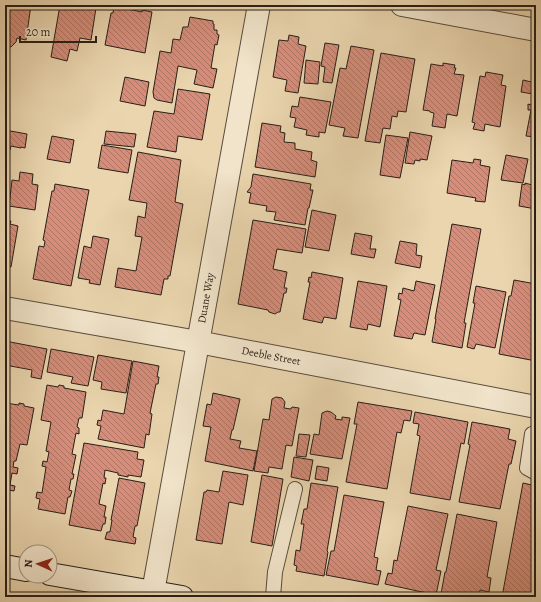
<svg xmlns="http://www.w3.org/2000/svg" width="541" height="602" viewBox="0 0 541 602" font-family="Alegreya,serif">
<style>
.building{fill:url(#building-back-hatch);stroke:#281f17}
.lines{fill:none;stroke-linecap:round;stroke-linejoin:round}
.service-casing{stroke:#584c3d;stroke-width:16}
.minor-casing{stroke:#584c3d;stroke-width:24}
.secondary-casing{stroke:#281f17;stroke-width:24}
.service{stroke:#f1e4ca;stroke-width:14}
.minor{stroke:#f1e4ca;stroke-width:22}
.secondary{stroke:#f1e4ca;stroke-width:22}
.labels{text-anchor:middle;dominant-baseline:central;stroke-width:3;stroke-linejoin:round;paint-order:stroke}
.street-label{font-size:11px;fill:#281f17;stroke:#f1e4ca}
</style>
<defs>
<pattern id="building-back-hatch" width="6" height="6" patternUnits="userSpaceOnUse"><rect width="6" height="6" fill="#d68d7a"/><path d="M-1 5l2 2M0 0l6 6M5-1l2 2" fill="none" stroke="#ae7363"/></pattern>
</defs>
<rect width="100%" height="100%" fill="#ead5ae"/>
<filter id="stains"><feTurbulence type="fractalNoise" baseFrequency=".005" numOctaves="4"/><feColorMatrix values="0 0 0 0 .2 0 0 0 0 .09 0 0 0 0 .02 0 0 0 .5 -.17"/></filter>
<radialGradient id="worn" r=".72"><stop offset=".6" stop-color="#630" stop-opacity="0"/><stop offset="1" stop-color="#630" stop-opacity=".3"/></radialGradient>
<g class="building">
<path d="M5 5H31L26 40 17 38 16 42 11 47 8 46 5 61Z"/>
<path d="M60 5H79L96 8 91 40 80 38 77 51 70 49 67 61 51 57Z"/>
<path d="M114 6 142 12V10L152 12 145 53 105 45 111 13H113Z"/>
<path d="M190 17 213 21V24H214V30H217V34L219 35 217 45 215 44 211 68 217 69 213 88 194 84 197 70 178 66 172 103 157 100 154 98 153 92 160 51 171 53 173 39 180 40 183 27H188Z"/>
<path d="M289 35 299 37 298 44 306 46 298 93 285 91 287 80 273 77 279 40 288 41Z"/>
<path d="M325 43 339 45 332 83 323 82 325 67 321 66Z"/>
<path d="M351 46 374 50 358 138 343 136 345 128 329 125 340 68 346 69Z"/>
<path d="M381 53 415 59 406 112 398 111 397 117 392 116 390 129 383 128 380 143 365 141Z"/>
<path d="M306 60 320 62 318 84 304 83Z"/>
<path d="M443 63 455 65 454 68H456L454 74 464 75 457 116 447 114 445 128 432 126 434 113 430 112V111L423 110 431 64 443 66Z"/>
<path d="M486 72 503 75 501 85 506 86 500 127 485 124 484 131 473 129 475 123 472 122 480 76 485 77Z"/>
<path d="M125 77 149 82 145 106 120 101Z"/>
<path d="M523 80 536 83V137L526 136 531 110H528V104L531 105 533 94 521 92Z"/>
<path d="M178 89 210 94 202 140 178 136 176 152 147 147 154 111 174 114Z"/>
<path d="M300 97 331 102 325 133 319 132V137L306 135 307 130 294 127 296 118 290 117 292 106 298 107Z"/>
<path d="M262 123 281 126 280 132 285 133 284 142 295 143V149L312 152 311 160 317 162 315 177 255 167Z"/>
<path d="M5 130 27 134 25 148 21 147V148L11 146 10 150 6 149 7 146H5Z"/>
<path d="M106 131 136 134 134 147 104 144Z"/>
<path d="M410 132 432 136 427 160 420 159V161L415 160 414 164 405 163Z"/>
<path d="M386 135 408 138 400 178 380 175Z"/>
<path d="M52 136 74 140 70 163 47 159Z"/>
<path d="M102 145 132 150 128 173 98 168Z"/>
<path d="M138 152 181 160 175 202 183 204 170 276H168V279H164L161 295 115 287 118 268 136 271 142 237 135 236 138 216 145 218 147 203 129 200Z"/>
<path d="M506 155 528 159 523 183 501 180Z"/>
<path d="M474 159 481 160 480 165 490 167 485 202 475 201 476 198 447 193 452 160 473 163Z"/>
<path d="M20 172 33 174 32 184 38 185 35 210 9 206 12 180 19 181Z"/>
<path d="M253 174 311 184 310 190H313L309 208H308L305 225 274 220 276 212 266 211 267 206 249 203 251 193 247 192 251 187Z"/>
<path d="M525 183 536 186V209L519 206 522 184 525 185Z"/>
<path d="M55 184 89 190 71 286 33 279 39 246 44 247 45 241 43 240 52 191H54Z"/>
<path d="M312 210 336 215 329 251 305 247Z"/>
<path d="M5 218H9V221H11L10 224 18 226 11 267 5 266Z"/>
<path d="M253 220 306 229 302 253 277 249 273 269 287 272 284 288H287L286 293H284L280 312H278L275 314 269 312 268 310 238 304Z"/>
<path d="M452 224 481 229 464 323H466L462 348 432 342 436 319H435Z"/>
<path d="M355 233 372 236 370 249H376L374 258 351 254Z"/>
<path d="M93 236 109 239 100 285 89 283 90 280 78 278 84 246 91 248Z"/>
<path d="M400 241 417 244 416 255 422 256 420 268 395 263Z"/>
<path d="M312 272 343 278 336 319 324 317 322 323 303 319 310 282H308L309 277 311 278Z"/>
<path d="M514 280 536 284 534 300H536V361L499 354 509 296H511Z"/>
<path d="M358 281 387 286 380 327 368 324 367 330 350 327Z"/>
<path d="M416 281 435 285 425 335 414 333 412 339 394 336 401 300 398 299 399 293 402 294 403 288 414 291Z"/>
<path d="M476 286 506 292 495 348 476 344 474 349 467 347 475 303H473Z"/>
<path d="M5 341 47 349 41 379 31 377 32 370 5 365Z"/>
<path d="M51 349 94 357 88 386 71 383 73 377 47 372Z"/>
<path d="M98 355 132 361 126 393 101 389 102 382 93 380Z"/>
<path d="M133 361 159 366 157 377H159L158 384H156L150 413 152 414 149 435 146 434 144 448 98 439 101 426 97 425 98 420 101 421 103 410 124 414Z"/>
<path d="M47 385 58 387 59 385 64 386V388L86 392 82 418H79L77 427 79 428V434L76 433 72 454 76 455 72 474H74L73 479H71L69 490 72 491 70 497H68L65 514 38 509 40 499 36 498 37 492 42 493 46 467 42 466 43 461 47 462 49 452 46 451 51 422 41 420Z"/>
<path d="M213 393 240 399 233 430H232L230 439 241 441 239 448 257 451 253 471 205 461 211 427 203 426 207 404 211 405Z"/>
<path d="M276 397 282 398 285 402 284 408 291 409 292 407 299 408 292 446 286 445 282 469 269 467 268 473 254 471 263 419 269 420 272 399Z"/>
<path d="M358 402 412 411 410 421 404 420 401 433 397 432 387 489 346 482 357 424H354Z"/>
<path d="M5 403 19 405V403L24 404V406L34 408 27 445 20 444 16 461H14L13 467 18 468 17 474 12 473 10 485 15 486 14 491 9 490 7 498 5 497Z"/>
<path d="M327 411 331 412 336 416 335 419 342 420V417L350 418 342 459 310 454 314 434 319 435 322 413Z"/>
<path d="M415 412 468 422 464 444 461 443 450 500 410 493 420 436 417 435 419 424 413 423Z"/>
<path d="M472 422 510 429 508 439 516 441 511 464H509L500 509 459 502 470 445 468 444Z"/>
<path d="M299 434 310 435 306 457 296 456Z"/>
<path d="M84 443 138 452 137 459 144 460 141 477 128 475V477L118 475V473L105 470 104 478H106L105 484 103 483 99 504 106 506 104 517H106L105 524H103L101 531 69 525Z"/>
<path d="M294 457 313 460 309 481 291 477Z"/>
<path d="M317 466 329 468 327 481 315 479Z"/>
<path d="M223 471 248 475 243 505 229 502 222 544 196 540 204 492H206L207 490 219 492Z"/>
<path d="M262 475 283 479 272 546 251 542Z"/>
<path d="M119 478 145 483 137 526H135L133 537 136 538 135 544 105 539 107 532H110L112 520H111Z"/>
<path d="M311 483 338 487 327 551 328 552 324 576 296 571 297 566 294 565 296 550 300 551 304 524H301L304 509H307Z"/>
<path d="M523 483 536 486V597H502Z"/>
<path d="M344 495 384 502 374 557 378 558 376 570 381 571 378 585 326 575 331 551H334Z"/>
<path d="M408 506 448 514 436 570 441 571 436 595 385 584 388 573 392 574 394 560 397 561Z"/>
<path d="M457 514 497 522 487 577 491 578 489 592 480 590 479 597H457L441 594 445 572H446Z"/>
</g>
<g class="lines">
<g class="service-casing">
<g id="service">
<path d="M532 434 527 468 536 473"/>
<path d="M273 597 275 572 295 489"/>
</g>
</g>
<g class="minor-casing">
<g id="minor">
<path d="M402 5 536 30"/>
<path d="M5 308 198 342 536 407"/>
<path d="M153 592 259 5"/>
</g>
</g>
<g class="secondary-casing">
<g id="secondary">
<path d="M5 566 26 570"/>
<path d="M50 574 182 597"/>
</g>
</g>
<use href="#service" class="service"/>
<use href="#minor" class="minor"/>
<use href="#secondary" class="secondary"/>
</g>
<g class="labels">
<g class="street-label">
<text transform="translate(206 298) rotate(-80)">Duane Way</text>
<text transform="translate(271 356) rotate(11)">Deeble Street</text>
</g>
</g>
<rect width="541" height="602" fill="none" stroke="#ead5ae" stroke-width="20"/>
<rect x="6" y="6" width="529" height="590" fill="none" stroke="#281f17" stroke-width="2"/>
<rect x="10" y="10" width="521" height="582" fill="none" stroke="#281f17"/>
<g transform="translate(38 564) rotate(273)"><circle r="19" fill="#f1e4ca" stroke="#a19582"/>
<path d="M0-3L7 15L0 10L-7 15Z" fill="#8f2418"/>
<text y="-6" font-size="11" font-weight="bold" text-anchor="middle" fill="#281f17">N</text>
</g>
<path d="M20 36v6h76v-6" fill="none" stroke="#281f17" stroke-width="2"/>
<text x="26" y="36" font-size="12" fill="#281f17" stroke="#f1e4ca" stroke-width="3" paint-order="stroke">20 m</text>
<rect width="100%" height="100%" filter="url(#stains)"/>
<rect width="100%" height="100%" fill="url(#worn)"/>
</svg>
